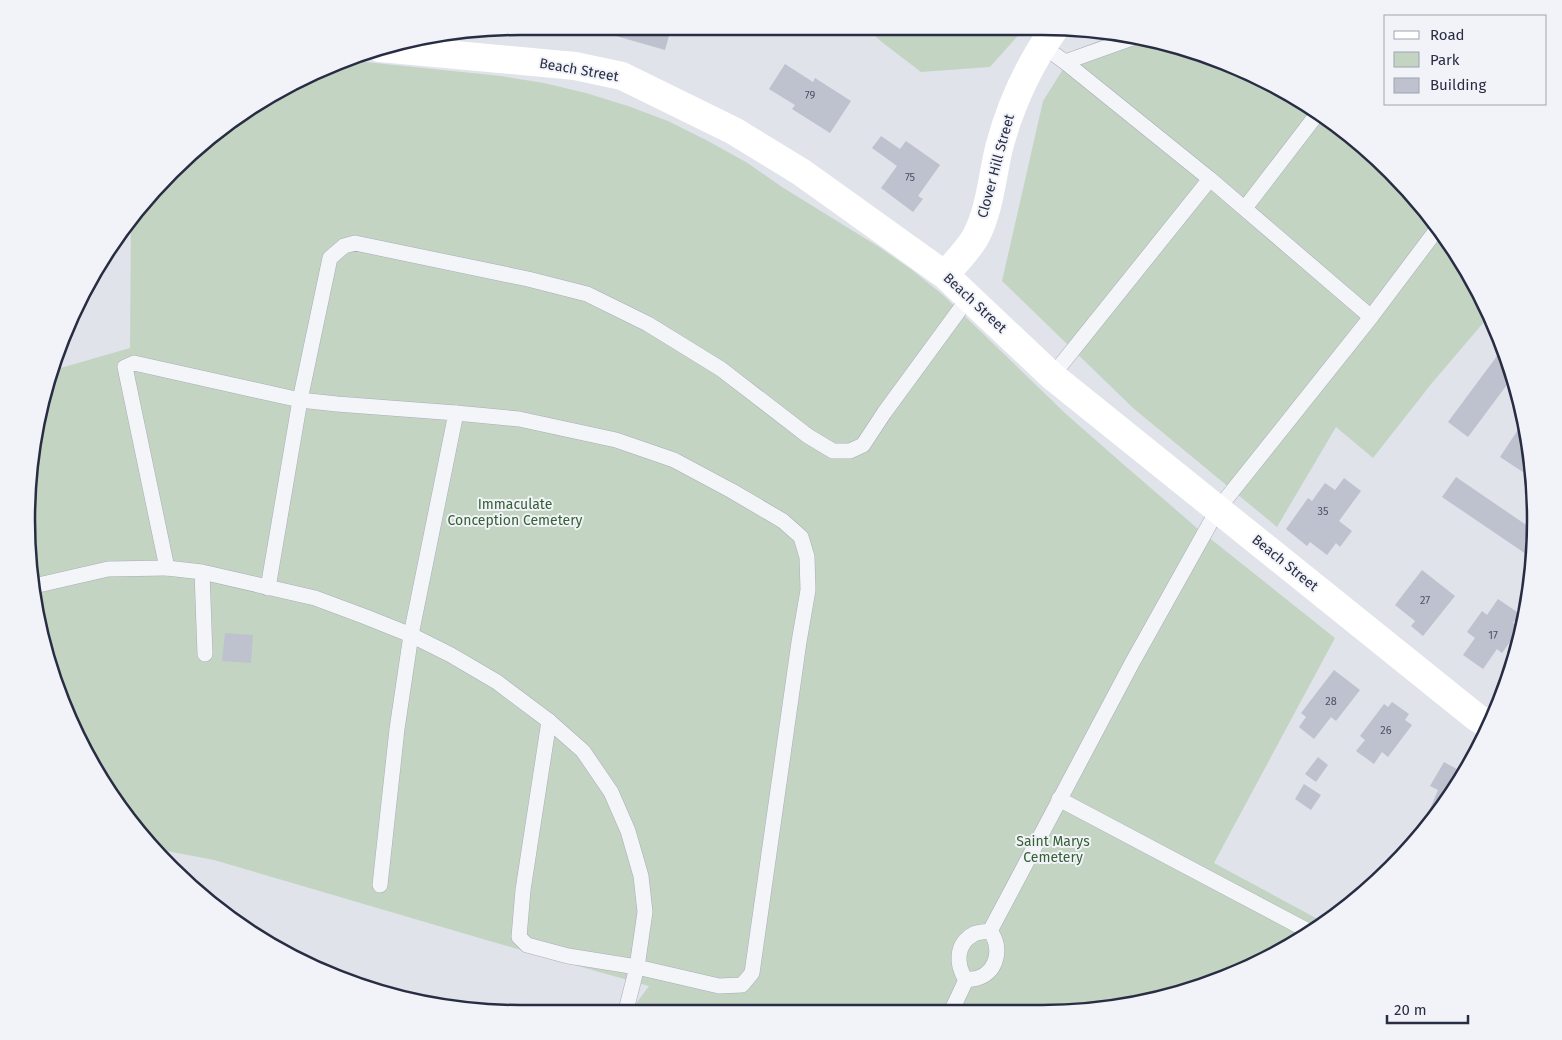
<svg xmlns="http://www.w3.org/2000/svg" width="1562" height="1040" viewBox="0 0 1562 1040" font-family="'Fira Sans',sans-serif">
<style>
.green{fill:#c3d5c2}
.building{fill:#bec1ce}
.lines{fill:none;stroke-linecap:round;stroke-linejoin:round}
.lane-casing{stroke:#aaacb9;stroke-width:16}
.lane{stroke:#f4f5f9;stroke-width:15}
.secondary{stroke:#fff;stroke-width:28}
.labels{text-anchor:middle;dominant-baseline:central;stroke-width:4;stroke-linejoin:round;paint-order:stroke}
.number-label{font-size:11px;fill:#4e5266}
.street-label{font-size:14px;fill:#282d44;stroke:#f1f3f8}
.park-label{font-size:14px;fill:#356135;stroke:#f1f3f8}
.rim{fill:none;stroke:#282d44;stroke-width:2.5}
</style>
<rect width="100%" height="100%" fill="#e1e3eb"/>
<g class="green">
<path d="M1020 26 1024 29 990 67 921 72 883 43 866 28Z"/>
<path d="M1117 34 1138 36 1261 77 1342 128 1391 171 1452 245 1490 315 1432 383 1373 458 1336 427 1277 527 1133 408 1002 281 1043 101 1075 50Z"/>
<path d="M346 60 501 76 544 83 586 93 628 106 668 121 708 141 746 162 782 187 879 247 912 270 943 295 1066 414 1123 464 1197 528 1335 638 1214 863 1325 923 1317 930 1231 976 1139 1004 1042 1014H631L629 1013 649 986 493 942 214 860 156 849 92 767 53 679 36 617 27 487 43 392 50 371 130 348 131 216 171 171 245 110Z"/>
</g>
<g class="building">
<path d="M617 29H667L665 34 669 36 665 50 616 36Z"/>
<path d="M785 64 813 82 815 78 851 101 830 133 792 109 795 105 769 89Z"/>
<path d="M881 136 900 149 906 141 940 165 918 196 923 199 913 212 881 188 897 166 872 148Z"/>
<path d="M1503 348 1512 378 1468 437 1448 422Z"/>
<path d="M1525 419 1526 423 1532 478 1500 457Z"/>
<path d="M1456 477 1535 531 1532 558 1442 497Z"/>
<path d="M1344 478 1361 491 1339 521 1352 531 1340 547 1336 543 1327 555 1310 542 1307 546 1286 529 1308 498 1312 501 1325 483 1335 490Z"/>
<path d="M1422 570 1455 596 1423 636 1411 626 1415 621 1395 605Z"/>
<path d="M1498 599 1520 614 1513 623 1520 628 1502 653 1497 649 1483 669 1463 655 1475 638 1467 632 1482 611 1487 615Z"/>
<path d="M225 633 253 635 251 663 222 661Z"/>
<path d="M1334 670 1360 690 1336 721 1331 717 1314 739 1299 727 1306 717 1301 713Z"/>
<path d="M1392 702 1409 714 1405 720 1412 725 1388 757 1382 752 1374 764 1356 751 1365 740 1360 736 1384 704 1388 707Z"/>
<path d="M1318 757 1328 765 1316 782 1305 774Z"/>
<path d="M1444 762 1464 773 1453 794 1428 824 1424 823 1438 790 1430 786Z"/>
<path d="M1304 784 1321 795 1311 810 1295 799Z"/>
</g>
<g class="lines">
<g class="lane-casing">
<g id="lane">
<path d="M1043 46 1065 62 1138 36"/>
<path d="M1065 62 1210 179"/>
<path d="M1245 208 1318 113"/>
<path d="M1052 376 1210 179 1371 317 1438 228"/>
<path d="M202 572 315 598 366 617 411 635 456 413 337 404 300 400 134 363 125 367 167 568 202 572 205 654"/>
<path d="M34 586 108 569 167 568"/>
<path d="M268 588 300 400 330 258 344 246 355 243 528 279 587 294 648 324 721 369 808 436 833 451H850L863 445 884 413 969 297"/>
<path d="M549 721 523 890 519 937 527 945 568 956 637 967 625 1014"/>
<path d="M1059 799 1312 933"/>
<path d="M380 885 397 729 411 635 451 655 497 682 549 721 583 751 611 792 628 831 641 876 645 912 637 967 719 986 742 985 752 973 799 642 808 590 807 557 801 537 783 521 732 491 674 460 616 440 519 419 456 413"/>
<path d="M990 931 1132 663 1218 509 1371 317"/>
<path d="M966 980C956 965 955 944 974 934 978 932 985 932 990 931"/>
<path d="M966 980C970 979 975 979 978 978 998 971 1002 947 990 931"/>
<path d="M950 1014 966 980"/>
</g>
</g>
<use href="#lane" class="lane"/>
<g class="secondary">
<path d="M380 48 575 66 622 76 734 131 801 172 945 275 1052 376 1476 717 1489 725"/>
<path d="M945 275C954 264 970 248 976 236 990 209 992 177 999 148 1010 106 1030 63 1055 28"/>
</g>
</g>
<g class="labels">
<g class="number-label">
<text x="810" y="95">79</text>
<text x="910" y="177">75</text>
<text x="1323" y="511">35</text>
<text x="1425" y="600">27</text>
<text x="1493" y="635">17</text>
<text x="1331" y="701">28</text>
<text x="1386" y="730">26</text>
</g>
<g class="street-label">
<text transform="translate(579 70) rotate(10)">Beach Street</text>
<text transform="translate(996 166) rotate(-75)">Clover Hill Street</text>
<text transform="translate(975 303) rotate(43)">Beach Street</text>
<text transform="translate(1285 563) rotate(39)">Beach Street</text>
</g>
<g class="park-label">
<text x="515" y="504">Immaculate<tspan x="515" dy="16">Conception Cemetery</tspan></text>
<text x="1053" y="841">Saint Marys<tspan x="1053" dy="16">Cemetery</tspan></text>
</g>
</g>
<path d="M0 0H1562V1040H0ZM520 35H1042A485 485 0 0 1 1527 520V520A485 485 0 0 1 1042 1005H520A485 485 0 0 1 35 520V520A485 485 0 0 1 520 35Z" fill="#f1f3f8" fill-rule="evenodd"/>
<path class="rim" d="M520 35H1042A485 485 0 0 1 1527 520V520A485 485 0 0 1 1042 1005H520A485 485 0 0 1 35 520V520A485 485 0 0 1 520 35Z"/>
<rect x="1384" y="15" width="162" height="90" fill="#f1f3f8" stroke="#a1a4b0"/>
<rect x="1394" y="31" width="25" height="8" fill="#ffffff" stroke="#a1a4b0"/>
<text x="1430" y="40" font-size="15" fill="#282d44">Road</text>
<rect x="1394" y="52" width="25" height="15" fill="#c3d5c2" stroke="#a1a4b0"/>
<text x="1430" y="65" font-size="15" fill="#282d44">Park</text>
<rect x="1394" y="78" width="25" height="15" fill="#bec1ce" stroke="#a1a4b0"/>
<text x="1430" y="90" font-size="15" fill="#282d44">Building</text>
<path d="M1387 1015v8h81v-8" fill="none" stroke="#282d44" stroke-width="2.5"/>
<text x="1394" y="1015" font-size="15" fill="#282d44" stroke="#f1f3f8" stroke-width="4" paint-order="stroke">20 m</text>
</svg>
